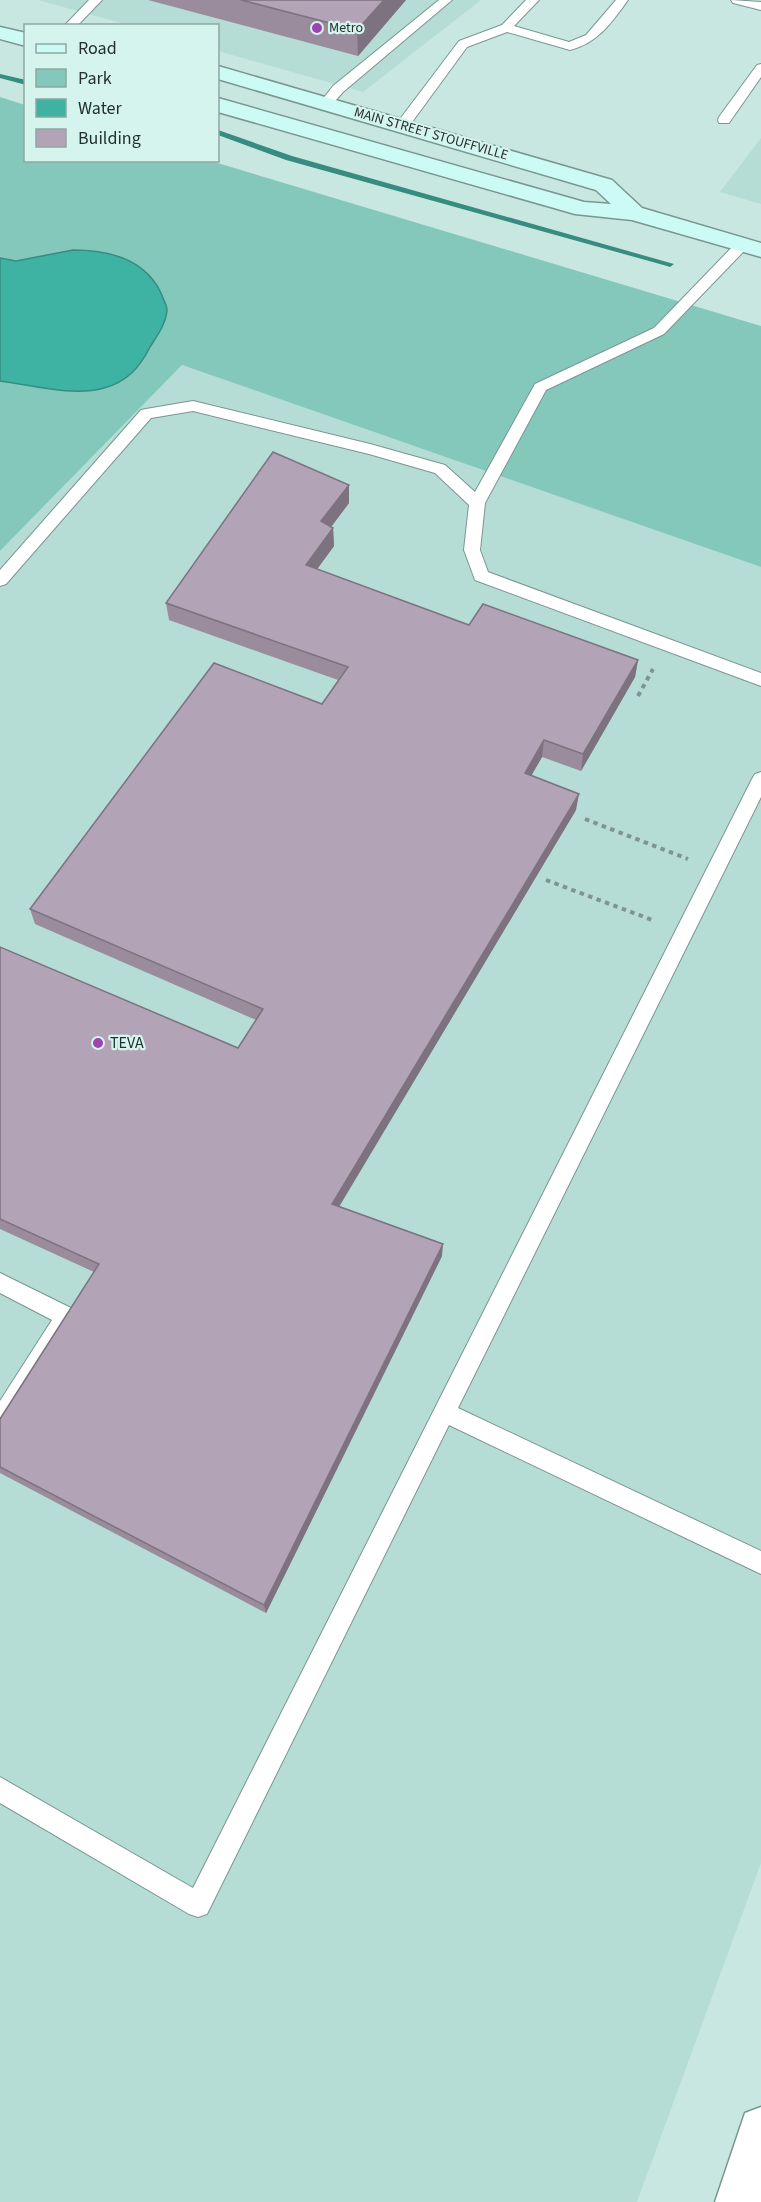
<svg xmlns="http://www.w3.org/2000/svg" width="761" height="2202" viewBox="0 0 761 2202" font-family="'Source Sans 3',sans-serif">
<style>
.built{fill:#b5ddd5}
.green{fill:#84c8bc}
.water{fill:#3fb3a3;stroke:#378c80;stroke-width:1.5}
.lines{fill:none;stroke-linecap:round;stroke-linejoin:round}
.stream{fill:#378c80;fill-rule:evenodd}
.service-casing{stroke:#7a9691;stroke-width:2}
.minor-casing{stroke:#7a9691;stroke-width:3}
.secondary-casing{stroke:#7a9691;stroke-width:3}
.path{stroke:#7f9591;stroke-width:4;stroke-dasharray:4.5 4.5;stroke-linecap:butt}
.service{fill:#fff;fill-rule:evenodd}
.minor{fill:#fff;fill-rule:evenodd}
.secondary{fill:#cbfbf4;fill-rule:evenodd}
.wall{fill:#9a8c9d}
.shaded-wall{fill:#7d727f}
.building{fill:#b3a3b6;stroke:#7d727f;stroke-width:1.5}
.poi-dot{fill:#9e44b0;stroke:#d6f4ee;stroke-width:2}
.labels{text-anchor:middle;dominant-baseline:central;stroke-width:4.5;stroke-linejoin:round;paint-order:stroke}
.far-poi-label{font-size:14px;fill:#24302e;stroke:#d6f4ee;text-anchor:start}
.far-street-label{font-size:14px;fill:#24302e;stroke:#d6f4ee}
.poi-label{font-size:16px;fill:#24302e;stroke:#d6f4ee;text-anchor:start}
</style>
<rect width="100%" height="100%" fill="#c9e7e1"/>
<g class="built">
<path d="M38 0H481L363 92 218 51V26L128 25Z"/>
<path d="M761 138V204L720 192Z"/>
<path d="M182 365 761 567V1863L637 2202H0V551Z"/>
</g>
<path class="green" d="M0 97 25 105 26 160 211 161 761 326V567L182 365 0 551Z"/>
<path class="water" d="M73 250C108 250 145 259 161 293 163 299 167 305 167 310 166 324 157 336 150 347 140 367 127 382 104 388 72 397 32 385 0 381V258L16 261Z"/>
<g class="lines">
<g class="stream">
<path d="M0 74 26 80V85L0 78Z"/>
<path d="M218 130 292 156 674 264 670 267 667 266 286 160 218 135Z"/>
</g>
<g class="service-casing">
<g id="service">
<path d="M89 0H102L77 26H64Z"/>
<path d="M439 0H452L343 92 330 107H320L319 104 333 86Z"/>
<path d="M526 0H539L514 26 569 42 586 35 616 0H628C612 22 598 43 570 50L507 32 467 47 407 129H397L395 126 397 123 459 41 502 25Z"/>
<path d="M731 0 761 2V10L733 3Z"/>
<path d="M761 64V77L729 123H719L718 120 719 117 757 65Z"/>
<path d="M742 241 749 245 747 248 664 334 546 390 485 503 480 550 488 572 761 673V686L475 580 464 550 469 505 435 473 369 454 193 411 151 418 6 584 0 586V570L141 410 146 409 193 401 370 444 445 465 475 492 535 384 654 328 737 242Z"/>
<path d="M761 772V797L458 1408 761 1551V1574L449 1425 207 1914 198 1917 189 1914 0 1803V1777L193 1888 752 779 755 774Z"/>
<path d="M0 1273 73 1309 76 1316 8 1427 0 1430V1401L52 1320 0 1293Z"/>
</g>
</g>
<g class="minor-casing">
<path id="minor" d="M761 2107V2202H715L745 2113Z"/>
</g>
<g class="secondary-casing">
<g id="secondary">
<path d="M0 27 26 33V46L0 39Z"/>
<path d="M218 66 612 180 642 208 761 243V257L632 220 575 214 218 112V98L584 202 611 204 596 190 218 79Z"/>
</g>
</g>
<g class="path">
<path d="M638 696 653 669"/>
<path d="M585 819 688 859"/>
<path d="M546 880 655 921"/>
</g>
<use href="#service" class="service"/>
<use href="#minor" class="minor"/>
<use href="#secondary" class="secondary"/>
</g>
<g class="wall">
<path d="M148 0H406L358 56Z"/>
<path d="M349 485V503L331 527 333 528 334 546 317 569 469 625 638 660 635 677 581 771 542 757 531 776 576 810 339 1206 442 1256 266 1613 0 1473V1419L94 1272 0 1229V947L238 1048 256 1020 35 924 30 909 322 704 338 680 169 620 166 603Z"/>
</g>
<g class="shaded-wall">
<path d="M384 0H406L358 56 357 30Z"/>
<path d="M349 485V503L322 539 321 521Z"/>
<path d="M333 528 334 546 307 583 306 565Z"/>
<path d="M638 660 635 677 581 771 583 754Z"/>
<path d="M544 740 542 757 523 790 525 773Z"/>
<path d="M579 794 576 810 333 1217 332 1204Z"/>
<path d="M443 1244 442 1256 266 1613 264 1605Z"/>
</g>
<g class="building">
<path d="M241 0H384L357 30Z"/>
<path d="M273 452 349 485 321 521 333 528 306 565 469 625 483 604 638 660 583 754 544 740 525 773 579 794 332 1204 443 1244 264 1605 0 1467V1419L99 1264 0 1219V947L238 1048 263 1009 30 909 214 663 322 704 348 667 166 603Z"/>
</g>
<g class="poi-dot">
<circle cx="317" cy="28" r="6"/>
<circle cx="98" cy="1043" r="6"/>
</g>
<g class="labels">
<g class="far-poi-label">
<text x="329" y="28">Metro</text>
</g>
<g class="far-street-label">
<text transform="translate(431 134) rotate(16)">MAIN STREET STOUFFVILLE</text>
</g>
<g class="poi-label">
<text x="110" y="1043">TEVA</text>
</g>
</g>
<rect x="24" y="24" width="195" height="138" fill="#d6f4ee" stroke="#8fa6a1" stroke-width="1.5"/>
<rect x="36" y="44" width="30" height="9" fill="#cbfbf4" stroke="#8fa6a1" stroke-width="1.5"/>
<text x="78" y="54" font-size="18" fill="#24302e">Road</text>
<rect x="36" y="69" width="30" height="18" fill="#84c8bc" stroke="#8fa6a1" stroke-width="1.5"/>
<text x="78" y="84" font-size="18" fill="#24302e">Park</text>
<rect x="36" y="99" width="30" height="18" fill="#3fb3a3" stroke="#8fa6a1" stroke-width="1.5"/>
<text x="78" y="114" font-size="18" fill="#24302e">Water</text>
<rect x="36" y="129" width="30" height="18" fill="#b3a3b6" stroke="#8fa6a1" stroke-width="1.5"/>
<text x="78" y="144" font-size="18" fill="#24302e">Building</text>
</svg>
